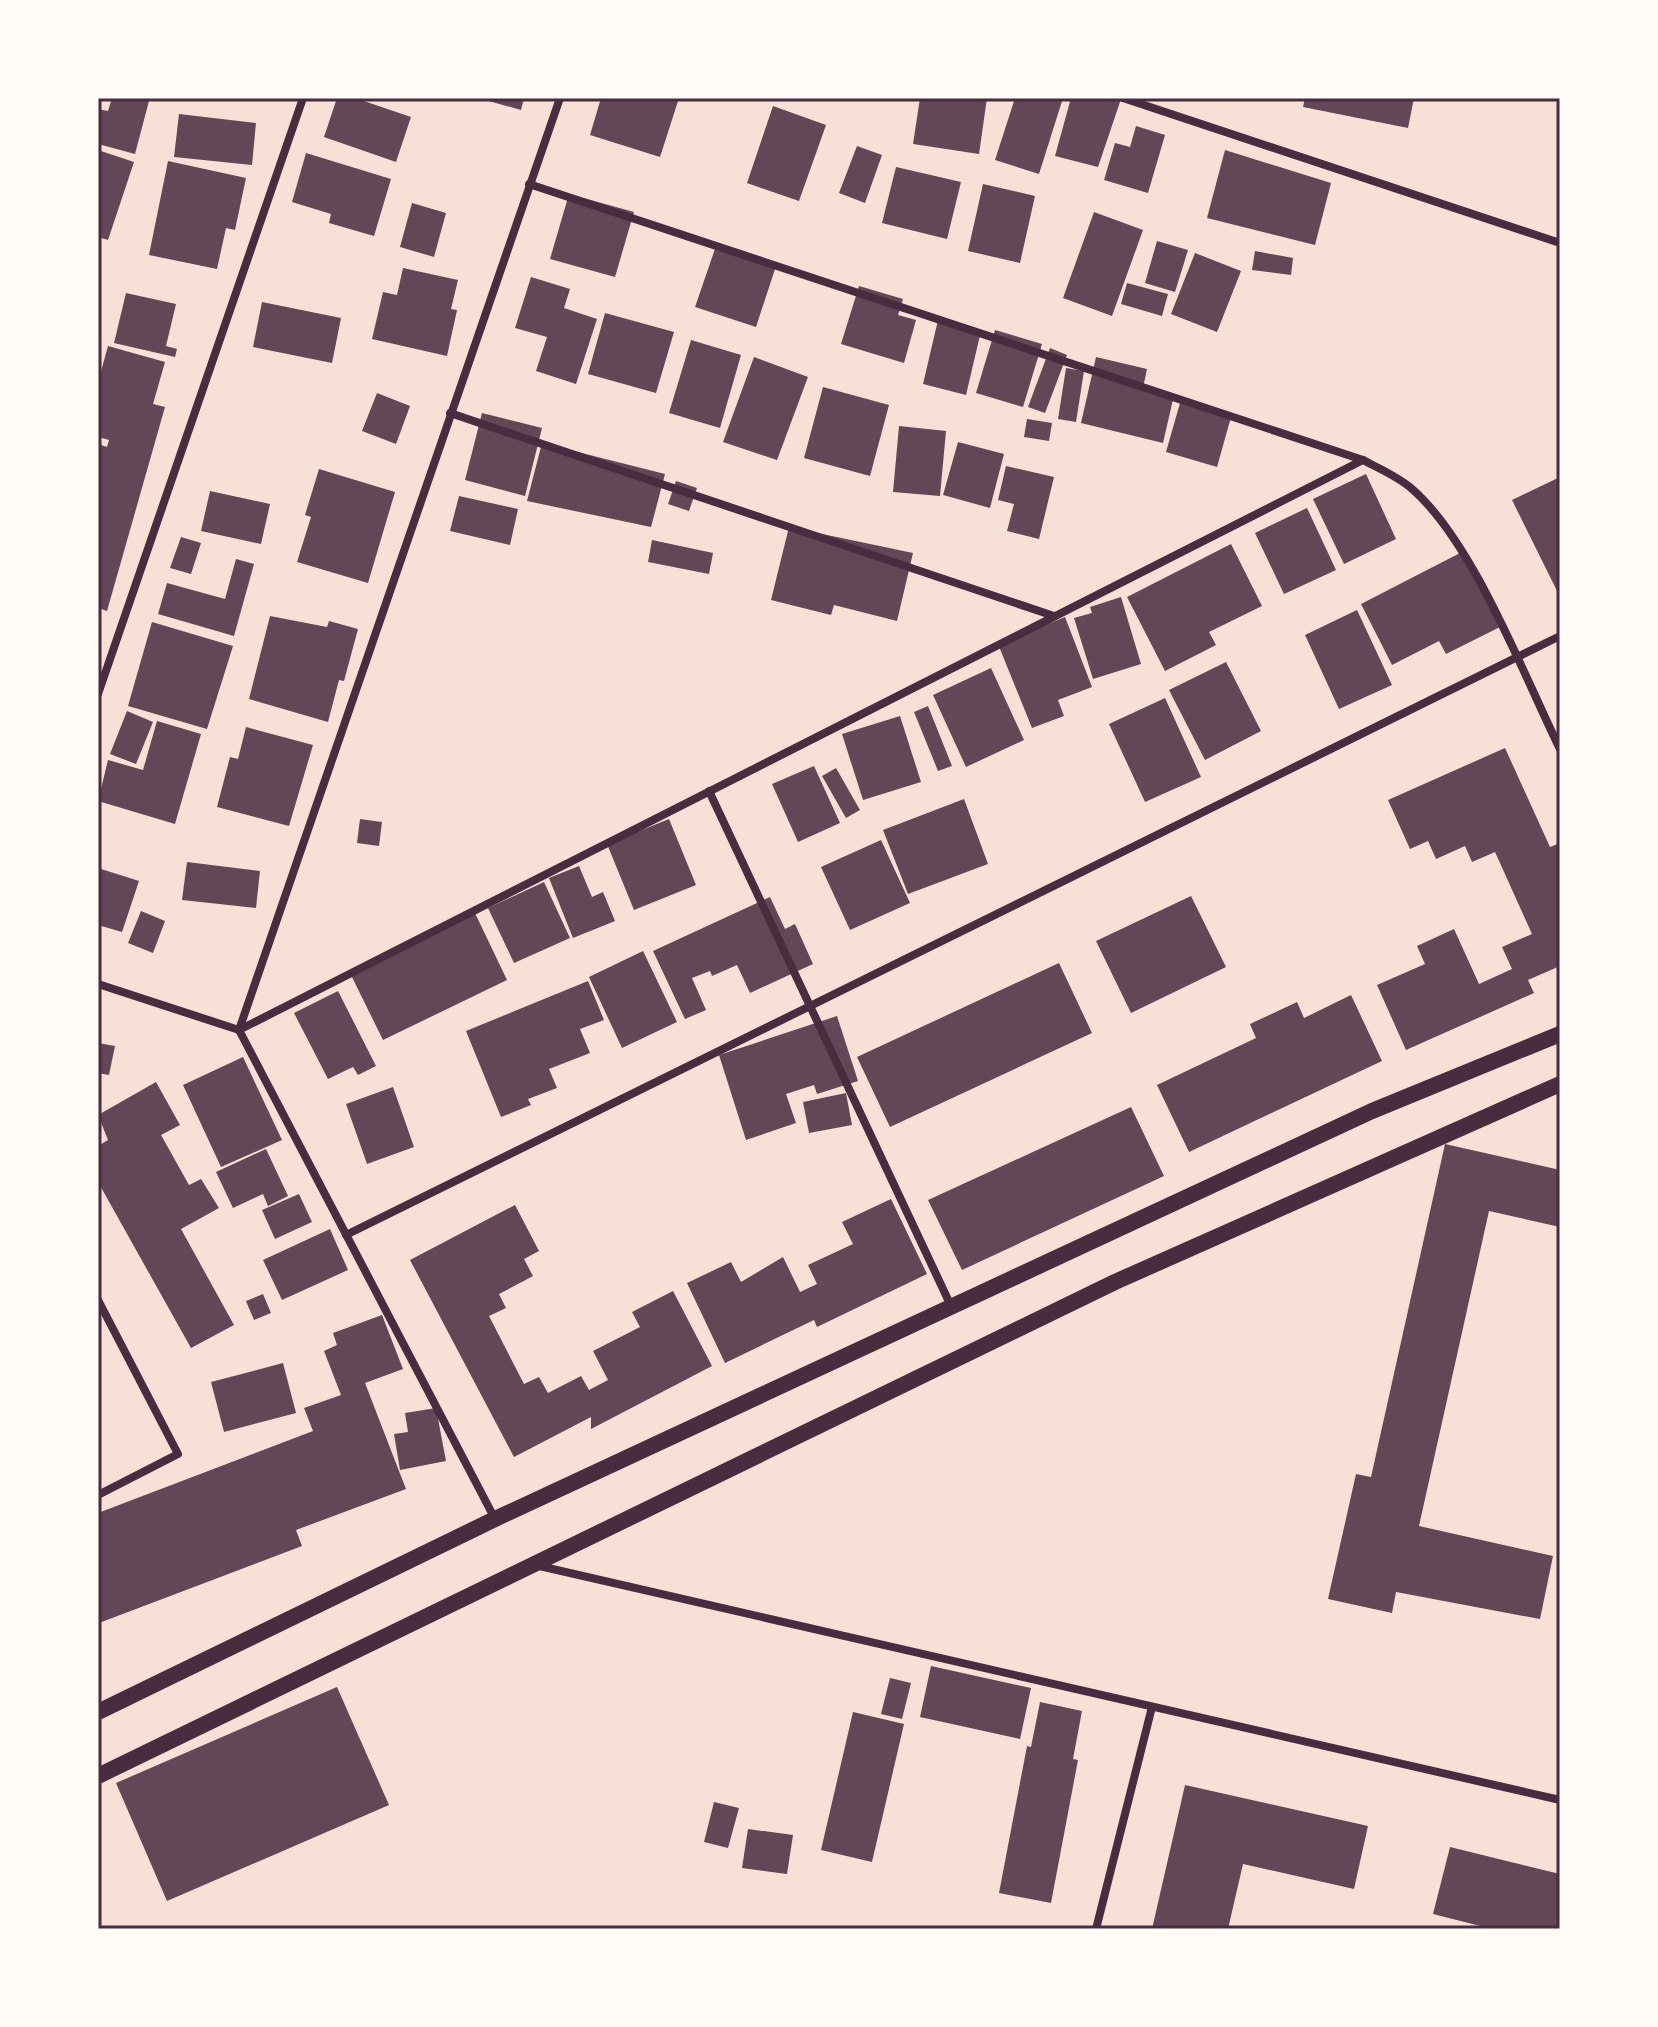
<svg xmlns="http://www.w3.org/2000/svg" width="1658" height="2027" viewBox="0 0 1658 2027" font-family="'Public Sans',sans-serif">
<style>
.building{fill:#644757}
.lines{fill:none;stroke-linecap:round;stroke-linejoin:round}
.minor{stroke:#4a2c40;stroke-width:8}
.secondary{stroke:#4a2c40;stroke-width:16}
.neatline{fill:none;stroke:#4a2c40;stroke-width:3}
</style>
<rect width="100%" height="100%" fill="#f7e1d7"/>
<g class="building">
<path d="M112 98 149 101 135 154 98 144V109L108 111Z"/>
<path d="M337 98H355L411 117 396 162 324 137Z"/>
<path d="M478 98H524L521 110Z"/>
<path d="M601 98H679L660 157 590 135Z"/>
<path d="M920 98H987L979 154 913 144Z"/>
<path d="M1015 98H1063L1039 174 995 160Z"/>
<path d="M1071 98 1121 99 1098 167 1055 156Z"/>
<path d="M1305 98H1414L1408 128 1303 107Z"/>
<path d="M773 106 826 125 799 201 747 183Z"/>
<path d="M179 114 256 123 252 165 174 157Z"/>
<path d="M1136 126 1165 135 1148 193 1104 180 1115 143 1130 147Z"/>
<path d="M857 146 882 155 865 203 839 193Z"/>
<path d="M98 150 134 162 108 240 98 237Z"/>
<path d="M1225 150 1331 183 1315 245 1207 218Z"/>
<path d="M306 153 391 179 374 236 329 223 331 214 292 202Z"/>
<path d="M168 161 246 178 235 230 226 228 217 269 149 255Z"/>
<path d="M896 167 961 182 947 239 882 223Z"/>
<path d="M983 184 1035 196 1020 263 968 251Z"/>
<path d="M569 194 634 212 615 277 550 259Z"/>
<path d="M412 203 446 213 434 257 400 247Z"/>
<path d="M1094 212 1143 230 1112 316 1063 298Z"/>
<path d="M1157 241 1188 250 1175 292 1145 283Z"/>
<path d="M717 243 777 263 756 327 695 307Z"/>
<path d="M1255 251 1293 258 1291 275 1252 270Z"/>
<path d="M1195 253 1241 271 1217 332 1171 314Z"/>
<path d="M403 268 458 280 451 309 457 310 447 356 372 339 383 292 397 295Z"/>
<path d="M531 277 570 289 564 308 597 319 576 384 536 371 547 337 515 328Z"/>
<path d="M1127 283 1168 294 1162 316 1121 304Z"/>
<path d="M859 286 903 299 898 315 916 320 904 363 841 344Z"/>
<path d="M126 293 176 304 166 346 177 349 175 357 114 343Z"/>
<path d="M262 302 341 318 332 363 253 347Z"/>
<path d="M605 313 674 332 656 393 588 374Z"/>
<path d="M938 320 981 331 966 395 923 384Z"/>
<path d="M995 330 1042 344 1023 407 976 393Z"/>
<path d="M691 340 741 355 720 428 669 413Z"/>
<path d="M108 346 165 362 153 404 165 407 107 611 98 608V444L107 447 109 440 98 437V382Z"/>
<path d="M1050 348 1067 355 1045 413 1028 407Z"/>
<path d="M754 357 808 377 777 460 723 442Z"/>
<path d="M1096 357 1147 369 1143 388 1174 395 1163 443 1081 423Z"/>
<path d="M1066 368 1084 371 1076 422 1058 419Z"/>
<path d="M823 387 889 405 870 476 804 458Z"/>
<path d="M377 393 410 406 396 444 362 431Z"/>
<path d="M1180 403 1231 417 1217 467 1166 452Z"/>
<path d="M482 413 542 428 525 496 465 480Z"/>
<path d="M1027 419 1052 423 1049 441 1024 437Z"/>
<path d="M899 426 946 431 940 496 893 492Z"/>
<path d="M958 442 1004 454 990 508 943 495Z"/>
<path d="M542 443 665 474 651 527 527 501Z"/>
<path d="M1006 466 1054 477 1039 539 1007 531 1014 504 998 500Z"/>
<path d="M319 469 395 492 368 583 297 562 311 517 305 515Z"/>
<path d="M1366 474 1396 539 1344 564 1313 499Z"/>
<path d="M1560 477V597L1512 500Z"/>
<path d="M676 481 697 488 689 511 668 504Z"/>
<path d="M210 491 270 504 261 544 201 531Z"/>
<path d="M459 496 518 509 510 545 450 531Z"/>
<path d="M1307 508 1336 570 1284 594 1255 533Z"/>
<path d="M789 527 913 553 897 621 834 605 831 615 771 600Z"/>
<path d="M181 537 201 543 191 574 170 568Z"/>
<path d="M652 540 713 553 709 574 648 562Z"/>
<path d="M1231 544 1262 606 1209 632 1216 645 1165 671 1127 597Z"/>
<path d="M1462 552 1500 627 1446 654 1439 641 1392 665 1361 604Z"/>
<path d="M236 559 254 564 234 636 158 614 167 583 225 599Z"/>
<path d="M1121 597 1141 664 1093 679 1074 618 1092 613 1090 607Z"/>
<path d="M1357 610 1392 685 1339 709 1305 635Z"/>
<path d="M270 616 327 627 329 621 358 629 344 681 339 680 328 722 249 699Z"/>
<path d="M1065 617 1092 687 1058 700 1064 716 1032 728 998 644Z"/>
<path d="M152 622 233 646 207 729 128 706Z"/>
<path d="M1226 662 1261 731 1205 760 1169 690Z"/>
<path d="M991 668 1024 740 966 767 933 695Z"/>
<path d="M1165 698 1201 777 1145 802 1109 724Z"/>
<path d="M928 706 952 766 938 771 914 712Z"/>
<path d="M127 711 153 722 136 764 110 754Z"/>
<path d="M900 716 921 782 863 800 842 734Z"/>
<path d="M157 721 201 734 175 824 98 801 108 760 143 770Z"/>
<path d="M246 727 313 745 289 826 217 807 230 757 238 759Z"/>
<path d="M1505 748 1550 847 1560 843V966L1528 980 1534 993 1406 1050 1377 985 1425 964 1417 946 1454 929 1479 984 1512 969 1502 947 1532 934 1495 852 1472 862 1465 846 1436 859 1428 841 1410 849 1388 800Z"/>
<path d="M814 766 840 823 798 842 772 784Z"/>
<path d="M836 768 860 810 846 818 822 776Z"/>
<path d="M964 799 988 864 908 894 883 830Z"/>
<path d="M360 819 382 822 379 846 357 843Z"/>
<path d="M669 819 696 885 634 910 607 844Z"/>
<path d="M881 840 910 903 850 930 821 867Z"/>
<path d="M187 862 260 871 256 908 182 900Z"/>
<path d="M579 866 592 897 603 892 615 921 573 938 549 878Z"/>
<path d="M98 868 139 881 122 932 98 925Z"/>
<path d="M544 882 570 938 514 963 488 908Z"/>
<path d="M1191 896 1226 967 1131 1013 1096 941Z"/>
<path d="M770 897 785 929 795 924 813 964 750 993 737 965 712 976 710 971 692 978 706 1010 685 1019 653 951Z"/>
<path d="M141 911 165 921 153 953 128 943Z"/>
<path d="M474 911 507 980 383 1040 349 971Z"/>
<path d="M643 951 677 1022 622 1048 589 977Z"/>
<path d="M1059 963 1092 1033 890 1127 857 1057Z"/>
<path d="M588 981 604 1020 580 1029 590 1053 549 1069 557 1088 528 1099 531 1105 501 1117 466 1031Z"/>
<path d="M338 991 376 1066 358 1075 353 1067 328 1079 294 1013Z"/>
<path d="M1351 995 1382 1061 1189 1152 1157 1085 1256 1038 1250 1024 1297 1002 1304 1018Z"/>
<path d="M837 1016 858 1081 817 1094 814 1085 786 1094 796 1123 746 1140 719 1055Z"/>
<path d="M98 1043 115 1046 109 1075 98 1073Z"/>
<path d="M243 1057 282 1140 221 1167 183 1085Z"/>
<path d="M156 1082 180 1125 161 1135 189 1185 201 1179 219 1208 181 1229 234 1325 191 1348 98 1182V1146L108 1140 98 1115Z"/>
<path d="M393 1087 414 1147 367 1164 346 1104Z"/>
<path d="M846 1093 852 1125 809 1133 803 1102Z"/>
<path d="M1131 1107 1164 1176 962 1270 928 1200Z"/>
<path d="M1445 1144 1560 1170V1227L1489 1211 1419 1526 1553 1556 1540 1619 1396 1592 1392 1613 1328 1599 1356 1474 1371 1477Z"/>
<path d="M266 1149 288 1196 268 1206 263 1194 233 1208 216 1172Z"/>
<path d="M299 1194 312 1222 275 1239 262 1210Z"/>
<path d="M891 1199 927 1274 817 1327 814 1320 725 1363 687 1283 731 1262 741 1282 783 1257 800 1292 817 1284 808 1265 853 1244 842 1222Z"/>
<path d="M515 1205 539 1251 524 1259 533 1276 499 1294 506 1308 489 1316 524 1384 539 1377 548 1393 581 1376 589 1390 608 1380 593 1351 640 1327 632 1312 673 1291 712 1366 591 1429V1417L514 1457 410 1260Z"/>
<path d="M330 1229 348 1270 282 1300 263 1260Z"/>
<path d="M263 1294 271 1313 254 1320 246 1301Z"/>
<path d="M382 1315 403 1369 365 1383 406 1489 296 1530 302 1546 99 1623 98 1513 313 1431 304 1408 341 1395 324 1351 337 1345 333 1333Z"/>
<path d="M283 1363 296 1413 224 1432 211 1382Z"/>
<path d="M436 1408 446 1461 400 1470 394 1434 408 1432 405 1413Z"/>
<path d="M931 1666 1031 1688 1020 1739 920 1717Z"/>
<path d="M890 1678 911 1683 902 1719 881 1714Z"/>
<path d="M337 1687 389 1805 167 1901 116 1783Z"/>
<path d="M1040 1702 1082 1711 1073 1759 1078 1760 1051 1903 999 1893 1027 1746 1031 1747Z"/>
<path d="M853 1712 904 1724 872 1862 821 1850Z"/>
<path d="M1185 1785 1368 1826 1354 1889 1243 1864 1228 1929H1152Z"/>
<path d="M714 1802 739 1808 728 1848 704 1842Z"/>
<path d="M748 1829 793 1835 787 1874 742 1868Z"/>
<path d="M1450 1847 1560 1874V1929H1492L1433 1914Z"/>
</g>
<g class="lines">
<g class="minor">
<path d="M1123 98 1560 243"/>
<path d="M529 184 1363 460C1378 468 1397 476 1411 488 1473 541 1523 674 1560 749"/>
<path d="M450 413 1054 616"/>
<path d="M98 694 303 98"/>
<path d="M709 791 951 1306"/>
<path d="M98 984 239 1030 1363 460"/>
<path d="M346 1235 1560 636"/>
<path d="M98 1300 178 1454 98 1495"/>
<path d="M495 1519 239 1030 560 98"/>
<path d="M535 1565 1560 1800"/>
<path d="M1096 1929 1152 1707"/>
</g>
<g class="secondary">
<path d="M98 1712 495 1519 1372 1111 1560 1034"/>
<path d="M98 1776 1115 1282 1560 1084"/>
</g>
</g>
<rect width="1658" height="2027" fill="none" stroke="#fffaf5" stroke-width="200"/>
<rect x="100" y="100" width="1458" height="1827" class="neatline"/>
</svg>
